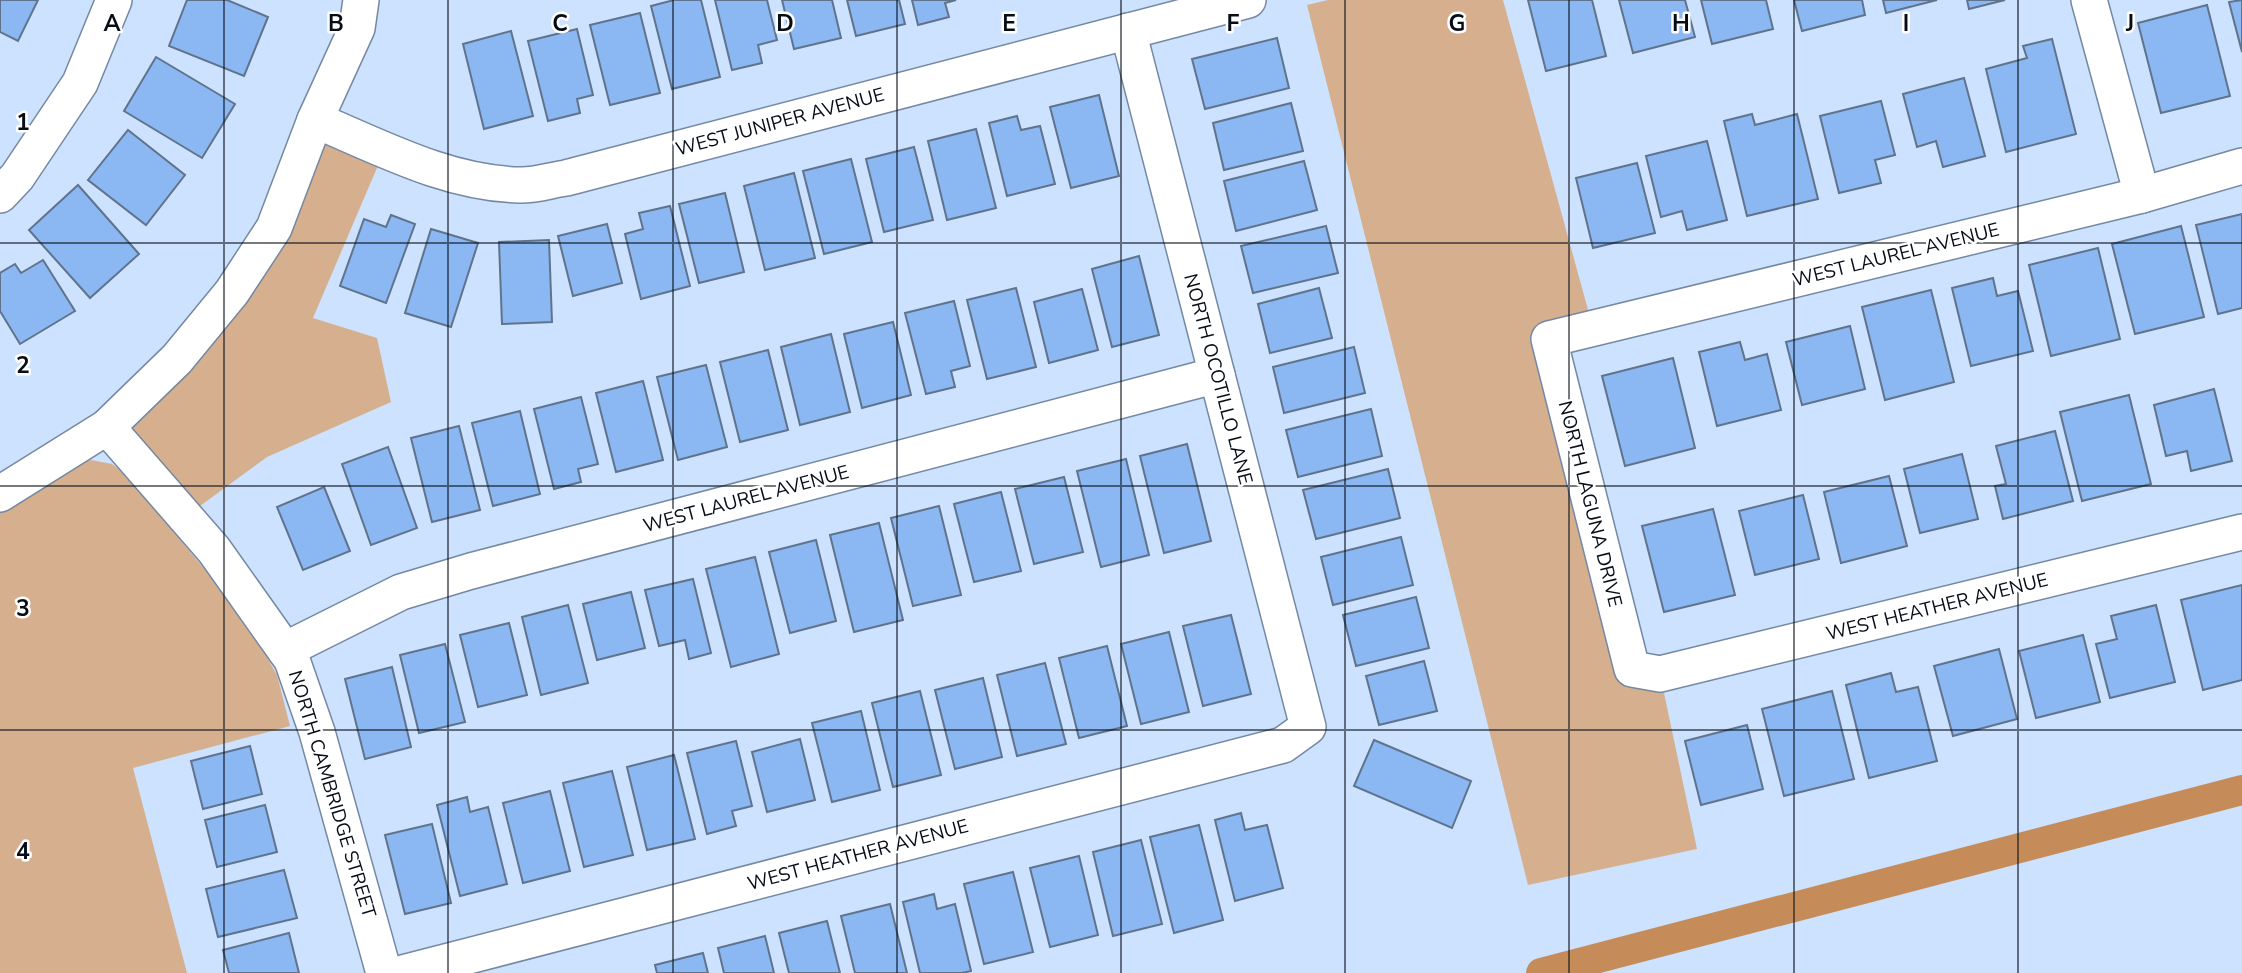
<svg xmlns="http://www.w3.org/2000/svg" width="2242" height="973" viewBox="0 0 2242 973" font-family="'Nunito Sans',sans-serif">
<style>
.green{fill:#d6b08e}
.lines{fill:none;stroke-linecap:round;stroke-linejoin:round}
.canal{stroke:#c58c59;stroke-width:30}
.building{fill:#8bb8f2;stroke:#60738c;stroke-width:2}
.minor-casing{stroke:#7588a2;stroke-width:38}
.minor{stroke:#fff;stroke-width:35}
.grid{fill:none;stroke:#060d16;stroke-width:2;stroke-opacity:0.55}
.labels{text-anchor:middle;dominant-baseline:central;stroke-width:5;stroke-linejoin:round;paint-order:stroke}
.street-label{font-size:19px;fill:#060d16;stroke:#fff}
.grid-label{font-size:23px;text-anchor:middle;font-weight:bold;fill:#060d16;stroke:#fff;stroke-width:5;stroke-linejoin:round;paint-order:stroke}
</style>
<rect width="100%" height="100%" fill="#cde2fe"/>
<g class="green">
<path d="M1328 0H1503L1593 328 1549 339 1632 669 1660 674 1697 849 1528 885 1307 5Z"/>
<path d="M315 120 385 149 313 318 377 338 391 402 267 457 185 517 107 427 273 228Z"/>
<path d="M91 460 112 464 124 473 217 584 260 645 277 675 290 726 133 768 187 973H0V507L79 462Z"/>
</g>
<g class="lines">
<path class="canal" d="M1541 973 2242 790"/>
</g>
<g class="building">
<path d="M0 0H38L18 41 0 32Z"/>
<path d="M187 0H227L268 17 244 76 169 46Z"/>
<path d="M674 0H701L720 77 672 89 651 6Z"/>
<path d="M715 0H767L777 40 758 45 762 63 732 70Z"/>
<path d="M782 0H832L841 38 794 49Z"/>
<path d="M847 0H899L905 24 856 36Z"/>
<path d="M912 0H956L945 3 949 17 918 25Z"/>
<path d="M1528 0H1592L1606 56 1546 71Z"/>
<path d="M1619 0H1685L1695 37 1633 53Z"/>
<path d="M1701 0H1766L1773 29 1712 44Z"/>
<path d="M1794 0H1862L1865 15 1802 31Z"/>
<path d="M1883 0H1937L1886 13Z"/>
<path d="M1967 0H2005L1969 9Z"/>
<path d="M2242 0V52L2229 2Z"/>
<path d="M2207 5 2230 96 2161 113 2138 23Z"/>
<path d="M640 13 660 93 610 105 590 25Z"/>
<path d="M577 29 593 95 577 99 580 113 548 121 528 41Z"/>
<path d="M511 31 533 116 484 129 463 44Z"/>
<path d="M1277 38 1289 88 1205 109 1192 59Z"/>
<path d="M2052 39 2076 134 2006 152 1986 69 2027 58 2023 46Z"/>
<path d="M156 57 235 104 202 158 124 111Z"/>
<path d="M1964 78 1985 156 1943 167 1936 141 1917 147 1903 94Z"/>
<path d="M1099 95 1119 176 1071 188 1050 107Z"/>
<path d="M1881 101 1895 155 1875 160 1881 183 1839 193 1820 116Z"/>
<path d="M1291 103 1303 151 1224 170 1213 123Z"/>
<path d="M1752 114 1755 125 1797 114 1818 199 1747 216 1724 121Z"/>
<path d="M1017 116 1021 130 1040 126 1055 184 1007 196 989 123Z"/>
<path d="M976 129 996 208 947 220 928 141Z"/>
<path d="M128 130 185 175 146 225 88 180Z"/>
<path d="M1707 141 1727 220 1687 230 1682 211 1661 217 1646 156Z"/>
<path d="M914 147 933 220 884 232 866 159Z"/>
<path d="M851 159 872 242 824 254 803 171Z"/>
<path d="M1304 161 1317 210 1236 231 1224 181Z"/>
<path d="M1637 163 1655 233 1593 248 1576 178Z"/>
<path d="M794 173 815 258 765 270 744 186Z"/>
<path d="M78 185 139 254 90 298 29 230Z"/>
<path d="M725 193 744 272 699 283 679 204Z"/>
<path d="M670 206 690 286 641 299 625 234 643 229 639 213Z"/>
<path d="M2242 214V308L2218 314 2196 225Z"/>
<path d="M391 215 415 224 386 303 340 286 364 219 386 227Z"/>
<path d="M607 224 622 283 573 296 558 236Z"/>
<path d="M1326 226 1338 273 1253 293 1241 246Z"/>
<path d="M2181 226 2204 317 2135 334 2112 244Z"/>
<path d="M431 229 478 243 451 327 405 313Z"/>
<path d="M549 240 552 322 502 324 499 242Z"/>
<path d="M2098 248 2120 339 2051 356 2029 265Z"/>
<path d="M1139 256 1159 335 1112 347 1092 269Z"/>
<path d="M43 260 75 311 20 344 0 311V273L15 264 21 273Z"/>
<path d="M1993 278 1997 296 2018 291 2033 351 1971 366 1952 288Z"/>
<path d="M1016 288 1036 367 987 379 967 300Z"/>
<path d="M1319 288 1332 338 1270 353 1258 304Z"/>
<path d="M1082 289 1098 350 1049 363 1034 302Z"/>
<path d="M1931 290 1954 382 1885 400 1862 307Z"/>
<path d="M954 301 970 366 951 371 955 387 926 394 905 313Z"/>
<path d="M893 322 911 395 862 408 844 334Z"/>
<path d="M1850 326 1865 389 1802 405 1786 342Z"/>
<path d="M831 334 850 412 800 425 781 347Z"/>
<path d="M1740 342 1745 360 1767 354 1781 410 1717 426 1699 352Z"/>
<path d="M1354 347 1365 393 1284 413 1273 367Z"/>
<path d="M768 350 788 430 740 442 720 362Z"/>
<path d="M1673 358 1695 448 1625 466 1602 376Z"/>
<path d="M706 365 727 447 678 460 657 377Z"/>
<path d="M643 381 663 460 616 472 596 393Z"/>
<path d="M2214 389 2232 461 2191 471 2187 451 2166 456 2154 405Z"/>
<path d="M2129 395 2151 484 2082 501 2060 412Z"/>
<path d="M581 397 598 464 578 469 581 482 554 489 534 409Z"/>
<path d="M1371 409 1382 456 1298 477 1286 430Z"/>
<path d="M520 411 540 494 493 506 472 423Z"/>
<path d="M459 426 480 510 432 522 411 438Z"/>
<path d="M2055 431 2073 501 2003 519 1995 486 2006 484 1996 446Z"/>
<path d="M1187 444 1211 541 1164 553 1140 456Z"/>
<path d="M388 447 417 528 371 545 342 464Z"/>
<path d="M1962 454 1978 519 1920 533 1904 469Z"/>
<path d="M1126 459 1149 555 1101 567 1077 471Z"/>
<path d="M1388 469 1400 518 1316 539 1303 490Z"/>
<path d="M1889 476 1907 546 1841 563 1824 492Z"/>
<path d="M1064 477 1083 552 1034 564 1015 489Z"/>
<path d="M324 487 350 551 303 570 277 507Z"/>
<path d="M1001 492 1021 571 974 582 954 504Z"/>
<path d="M1803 495 1819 559 1755 575 1739 511Z"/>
<path d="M939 506 961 595 913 606 891 518Z"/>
<path d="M1713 509 1735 595 1664 612 1642 526Z"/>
<path d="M879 523 903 620 854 632 830 535Z"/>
<path d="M1401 537 1413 585 1333 605 1321 557Z"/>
<path d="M816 540 836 621 790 633 769 552Z"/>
<path d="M755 557 779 654 731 667 706 569Z"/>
<path d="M693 579 711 653 689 659 685 640 659 646 645 590Z"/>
<path d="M2242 585V680L2203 690 2181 600Z"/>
<path d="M631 592 645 648 597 660 583 604Z"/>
<path d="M1416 597 1429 648 1356 666 1343 615Z"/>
<path d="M568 605 588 683 541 695 522 617Z"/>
<path d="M2156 605 2175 682 2110 698 2096 644 2117 639 2111 616Z"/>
<path d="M1231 615 1251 694 1203 706 1183 626Z"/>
<path d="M509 623 527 695 478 707 460 635Z"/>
<path d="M1169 632 1189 712 1141 724 1121 644Z"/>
<path d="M2083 635 2100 702 2036 718 2019 651Z"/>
<path d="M445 644 465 722 419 733 400 655Z"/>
<path d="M1107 646 1127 726 1079 738 1059 658Z"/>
<path d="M1999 649 2017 719 1953 736 1934 666Z"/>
<path d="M1424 661 1437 711 1379 725 1366 676Z"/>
<path d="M1045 663 1066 744 1017 756 997 675Z"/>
<path d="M392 667 411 747 365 759 345 679Z"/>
<path d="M1891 673 1896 692 1918 687 1937 761 1869 778 1846 685Z"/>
<path d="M983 678 1002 757 955 769 935 690Z"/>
<path d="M920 691 941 775 893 787 872 703Z"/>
<path d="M1832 691 1854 779 1784 796 1762 709Z"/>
<path d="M861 711 880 790 832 802 812 723Z"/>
<path d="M1747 725 1763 789 1701 805 1685 741Z"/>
<path d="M800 739 815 800 767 812 752 752Z"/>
<path d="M1374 740 1471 781 1452 828 1354 786Z"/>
<path d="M736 741 752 806 732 811 736 826 707 834 687 753Z"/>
<path d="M250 746 262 794 203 809 191 761Z"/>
<path d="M674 755 695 839 647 850 627 767Z"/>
<path d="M612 771 633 855 584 867 563 783Z"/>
<path d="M550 791 570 871 523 883 503 803Z"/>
<path d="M467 797 470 812 488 807 507 884 460 896 437 805Z"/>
<path d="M265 805 277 852 217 867 205 820Z"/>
<path d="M1241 813 1245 830 1267 825 1283 888 1235 901 1215 820Z"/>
<path d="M432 824 451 903 405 914 385 835Z"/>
<path d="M1199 825 1223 920 1174 933 1150 837Z"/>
<path d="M1141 840 1162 924 1113 936 1093 852Z"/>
<path d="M1079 856 1098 935 1050 947 1030 868Z"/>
<path d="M284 870 297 918 218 937 206 889Z"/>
<path d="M1013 872 1033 952 984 964 964 884Z"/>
<path d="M934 894 937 909 955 904 971 971 962 973H920L903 902Z"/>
<path d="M890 904 907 973H855L841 916Z"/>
<path d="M827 921 840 973H789L779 933Z"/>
<path d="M289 933 299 973H229L223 950Z"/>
<path d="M765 936 774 973H724L718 948Z"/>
<path d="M703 953 708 973H657L655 965Z"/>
</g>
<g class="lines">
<g class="minor-casing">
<g id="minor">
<path d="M2089 0 2142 195"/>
<path d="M315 120C380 147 446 183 519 185 534 186 551 180 566 178L1248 0"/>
<path d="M2242 166 2142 195 1549 339 1632 669 1660 674 2242 532"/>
<path d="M0 195 17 177 80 83 114 0"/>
<path d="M107 427 214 550 292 660 317 732 384 973"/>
<path d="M0 494 107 427 177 359 232 292 274 228 315 120 357 28 361 0"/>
<path d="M285 650 401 592 471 571 1217 375"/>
<path d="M403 973 1283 745 1308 727 1128 31"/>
</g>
</g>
<use href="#minor" class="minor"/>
</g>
<path class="grid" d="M224 0V973M448 0V973M673 0V973M897 0V973M1121 0V973M1345 0V973M1569 0V973M1794 0V973M2018 0V973M0 243H2242M0 486H2242M0 730H2242"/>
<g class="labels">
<g class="street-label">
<text transform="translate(780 122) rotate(-15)">WEST JUNIPER AVENUE</text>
<text transform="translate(1896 255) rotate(-14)">WEST LAUREL AVENUE</text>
<text transform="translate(1218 379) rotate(75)">NORTH OCOTILLO LANE</text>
<text transform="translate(746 499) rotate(-15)">WEST LAUREL AVENUE</text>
<text transform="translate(1590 504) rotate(76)">NORTH LAGUNA DRIVE</text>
<text transform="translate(1937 607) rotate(-14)">WEST HEATHER AVENUE</text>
<text transform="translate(332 794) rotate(73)">NORTH CAMBRIDGE STREET</text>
<text transform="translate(858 855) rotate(-15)">WEST HEATHER AVENUE</text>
</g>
</g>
<g class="grid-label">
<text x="112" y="31">A</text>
<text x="336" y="31">B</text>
<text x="560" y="31">C</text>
<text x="785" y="31">D</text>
<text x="1009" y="31">E</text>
<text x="1233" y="31">F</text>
<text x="1457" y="31">G</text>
<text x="1681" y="31">H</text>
<text x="1906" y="31">I</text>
<text x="2130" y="31">J</text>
<text x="23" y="130">1</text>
<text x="23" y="373">2</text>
<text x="23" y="616">3</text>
<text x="23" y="859">4</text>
</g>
</svg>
